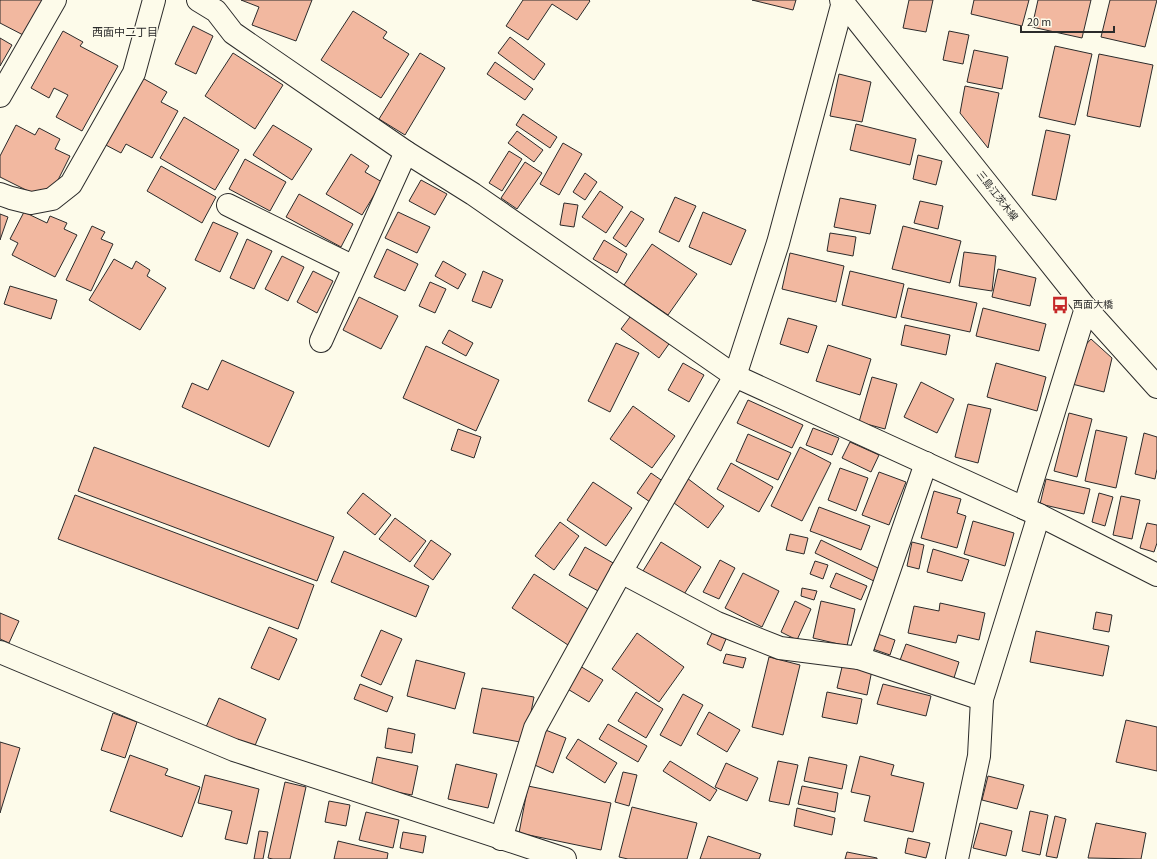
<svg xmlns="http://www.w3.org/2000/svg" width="1157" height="859" viewBox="0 0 1157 859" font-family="'Source Sans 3','Noto Sans JP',sans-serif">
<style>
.building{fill:#f2b8a0;stroke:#2b2b2b}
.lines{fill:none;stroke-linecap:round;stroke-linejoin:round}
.minor-casing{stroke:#2b2b2b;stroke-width:24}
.major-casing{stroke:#2b2b2b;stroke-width:24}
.minor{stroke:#fdfbea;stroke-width:22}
.major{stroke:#fdfbea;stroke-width:22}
.labels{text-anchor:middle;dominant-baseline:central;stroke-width:3;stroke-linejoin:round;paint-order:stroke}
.street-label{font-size:10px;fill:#2b2b2b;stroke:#fdfbea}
.poi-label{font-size:10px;fill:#2b2b2b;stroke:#fdfbea;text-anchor:start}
.neighbourhood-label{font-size:11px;fill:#2b2b2b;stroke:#fdfbea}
</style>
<rect width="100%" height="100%" fill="#fdfbea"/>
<g class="building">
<path d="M0 0H47L27 37 0 23Z"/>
<path d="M241 0H312L296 41 252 25 259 7Z"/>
<path d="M523 0H589L590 1 577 20 552 4 528 40 506 26Z"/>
<path d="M752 0H796L793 10Z"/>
<path d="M909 0H933L926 32 903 28Z"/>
<path d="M974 0H1029L1022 26 971 14Z"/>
<path d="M1038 0H1091L1082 38 1032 27Z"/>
<path d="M1110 0H1157L1145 47 1101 37Z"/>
<path d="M353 11 387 32 383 38 409 54 381 98 321 60Z"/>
<path d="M193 26 213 36 196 74 175 64Z"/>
<path d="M63 31 83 42 80 46 118 66 82 131 56 117 68 95 54 88 49 98 31 88Z"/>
<path d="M949 31 969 35 963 64 943 60Z"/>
<path d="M510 37 545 64 534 80 498 53Z"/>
<path d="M0 38 12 45 0 66Z"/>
<path d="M1055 46 1092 54 1075 125 1039 117Z"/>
<path d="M974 50 1008 57 1002 89 967 82Z"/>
<path d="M233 53 283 85 255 129 205 96Z"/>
<path d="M420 53 445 68 405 135 379 119Z"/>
<path d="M1099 54 1153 65 1140 127 1087 116Z"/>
<path d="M495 62 533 89 525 100 487 74Z"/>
<path d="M839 74 871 82 862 122 830 116Z"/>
<path d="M139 76 167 92 161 102 178 111 152 158 126 144 121 153 102 143Z"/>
<path d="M965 86 999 93 988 148 960 113Z"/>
<path d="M523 114 557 137 550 148 516 125Z"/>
<path d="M184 117 239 150 215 190 160 158Z"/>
<path d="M856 124 916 139 910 165 850 150Z"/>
<path d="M16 125 35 135 39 128 60 139 55 149 70 156 51 194 40 197 0 177V156Z"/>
<path d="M273 125 312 149 292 180 253 155Z"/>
<path d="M1046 130 1070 135 1056 200 1032 195Z"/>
<path d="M517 131 543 150 534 162 508 143Z"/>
<path d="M563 143 582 154 559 195 540 184Z"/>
<path d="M509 151 522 159 502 191 489 183Z"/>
<path d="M351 154 369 166 365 172 382 182 362 215 326 194Z"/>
<path d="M918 155 942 161 936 185 913 179Z"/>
<path d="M245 159 286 182 270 211 229 189Z"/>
<path d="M525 162 542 173 517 209 501 198Z"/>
<path d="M161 166 216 197 202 223 147 191Z"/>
<path d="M585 173 597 182 585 200 573 192Z"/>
<path d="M421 180 447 194 435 215 409 201Z"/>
<path d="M600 191 623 207 606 233 582 217Z"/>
<path d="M299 194 353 224 341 247 286 217Z"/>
<path d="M675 197 696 206 679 242 659 232Z"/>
<path d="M840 198 876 205 870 234 834 227Z"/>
<path d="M920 201 943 206 938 229 914 223Z"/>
<path d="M564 203 578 205 574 227 560 225Z"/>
<path d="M631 211 644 219 626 247 613 238Z"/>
<path d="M24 212 47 223 50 216 67 223 64 229 77 235 55 277 12 255 18 243 10 239Z"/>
<path d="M398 212 430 227 417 253 385 238Z"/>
<path d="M703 212 746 230 731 265 689 247Z"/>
<path d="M0 214 8 217 0 240Z"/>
<path d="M213 222 238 233 220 272 195 260Z"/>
<path d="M92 226 105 232 101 239 113 244 91 291 66 280Z"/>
<path d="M903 226 961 241 950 283 892 269Z"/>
<path d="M830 233 856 237 853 256 827 251Z"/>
<path d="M247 239 272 251 254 289 230 278Z"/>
<path d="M604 240 627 254 617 273 593 259Z"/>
<path d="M652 244 697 274 668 315 624 285Z"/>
<path d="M387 249 418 264 405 291 374 277Z"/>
<path d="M964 252 996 256 992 291 959 286Z"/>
<path d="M790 253 844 266 836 302 782 289Z"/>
<path d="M282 256 304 267 288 301 265 289Z"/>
<path d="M114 259 132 269 136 261 150 270 147 276 166 288 140 330 89 300Z"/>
<path d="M443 261 466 274 458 289 435 276Z"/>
<path d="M998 269 1036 278 1030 306 992 297Z"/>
<path d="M313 271 333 281 317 313 297 302Z"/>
<path d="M483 271 503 280 491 308 472 301Z"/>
<path d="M850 271 904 284 896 318 842 305Z"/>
<path d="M430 282 446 289 435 313 419 306Z"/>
<path d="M10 286 57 300 51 319 4 304Z"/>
<path d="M908 288 977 303 970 332 901 317Z"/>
<path d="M359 297 398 316 381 349 343 330Z"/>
<path d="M983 308 1046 324 1039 351 976 336Z"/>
<path d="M633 313 671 341 659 358 621 329Z"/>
<path d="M788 318 817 326 808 353 780 344Z"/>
<path d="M905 325 950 335 946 355 901 345Z"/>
<path d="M449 330 473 343 466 356 442 343Z"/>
<path d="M1091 339 1112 358 1104 392 1072 384 1080 351Z"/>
<path d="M616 343 639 353 610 412 588 401Z"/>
<path d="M828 345 871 359 860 395 816 381Z"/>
<path d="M426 346 499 380 476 431 403 398Z"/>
<path d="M222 360 294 392 269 447 182 407 192 383 208 390Z"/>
<path d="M683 363 704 375 689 402 668 390Z"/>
<path d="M996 363 1046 377 1037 411 987 397Z"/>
<path d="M872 377 897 384 885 429 859 422Z"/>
<path d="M921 382 954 399 937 433 904 417Z"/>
<path d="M748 400 803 425 792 448 737 423Z"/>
<path d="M968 404 991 409 978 463 955 457Z"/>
<path d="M633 406 675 436 652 468 610 439Z"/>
<path d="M1069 413 1092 419 1077 477 1054 471Z"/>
<path d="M813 428 839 438 832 455 806 445Z"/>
<path d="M458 429 481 437 474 458 451 450Z"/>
<path d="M1096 430 1127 437 1116 488 1085 481Z"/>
<path d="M1144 433 1157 437V469L1155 479 1135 474Z"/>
<path d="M748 434 791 453 778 480 736 461Z"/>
<path d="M850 442 879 455 871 472 842 458Z"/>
<path d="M94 447 334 537 317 581 78 491Z"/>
<path d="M800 447 831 463 802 521 771 506Z"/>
<path d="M731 463 773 487 759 512 717 489Z"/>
<path d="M840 468 868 478 856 511 828 500Z"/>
<path d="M879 472 906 482 889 525 862 515Z"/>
<path d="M651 473 664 482 650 502 637 493Z"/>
<path d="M687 478 724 506 708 528 670 500Z"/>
<path d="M1046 479 1090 489 1084 514 1040 504Z"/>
<path d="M593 482 632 508 606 546 567 520Z"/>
<path d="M934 491 961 499 957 513 966 516 957 548 921 538Z"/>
<path d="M363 493 391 515 375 535 347 513Z"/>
<path d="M1099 493 1113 497 1105 526 1092 522Z"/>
<path d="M75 495 314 585 298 629 58 539Z"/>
<path d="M1121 496 1140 500 1132 539 1113 535Z"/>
<path d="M819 507 870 526 861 550 810 531Z"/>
<path d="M395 518 426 541 410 562 379 539Z"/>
<path d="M973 521 1014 533 1005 566 964 554Z"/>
<path d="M560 522 579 536 554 570 535 556Z"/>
<path d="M1147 523 1157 525V543L1154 552 1140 548Z"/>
<path d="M790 534 808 538 804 554 786 550Z"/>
<path d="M431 540 451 554 433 580 414 566Z"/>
<path d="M821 540 882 570 876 582 815 553Z"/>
<path d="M661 542 701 567 683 596 643 571Z"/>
<path d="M912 542 924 545 919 569 907 566Z"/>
<path d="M585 547 615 564 600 592 569 575Z"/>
<path d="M933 549 969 560 962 581 927 572Z"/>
<path d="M344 551 429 586 416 617 331 582Z"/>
<path d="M720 560 735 568 719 599 703 592Z"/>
<path d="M815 561 828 565 823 579 810 574Z"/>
<path d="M743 573 779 591 762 627 725 608Z"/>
<path d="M836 573 867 586 861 600 830 587Z"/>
<path d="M534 574 591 611 568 645 512 608Z"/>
<path d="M802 588 817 591 814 600 801 596Z"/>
<path d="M795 601 811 609 797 640 781 632Z"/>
<path d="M821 601 855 609 847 646 813 638Z"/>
<path d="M940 603 985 613 979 640 958 635 956 643 908 633 914 606 939 611Z"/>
<path d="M1096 612 1112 615 1109 632 1093 629Z"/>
<path d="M0 613 19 621 9 643 0 639Z"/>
<path d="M269 627 297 639 279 680 251 668Z"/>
<path d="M381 630 402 639 381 685 361 676Z"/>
<path d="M1036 631 1109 646 1103 676 1030 662Z"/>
<path d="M637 633 684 667 659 702 612 669Z"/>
<path d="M712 633 726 639 721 651 707 644Z"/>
<path d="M875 633 895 640 890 655 870 648Z"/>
<path d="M906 644 959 662 953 681 899 663Z"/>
<path d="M726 654 746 658 743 668 723 663Z"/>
<path d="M769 657 800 665 783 735 752 727Z"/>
<path d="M416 660 465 673 455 709 407 696Z"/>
<path d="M843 663 872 670 867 695 837 688Z"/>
<path d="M580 666 603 680 589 702 566 688Z"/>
<path d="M360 684 393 697 387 712 354 699Z"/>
<path d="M883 684 931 696 926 716 877 704Z"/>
<path d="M482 688 534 697 525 743 473 733Z"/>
<path d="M636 692 663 709 646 738 618 721Z"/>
<path d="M827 692 862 699 857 724 822 717Z"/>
<path d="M683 694 703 705 681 746 660 735Z"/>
<path d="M219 698 266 719 254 748 206 727Z"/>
<path d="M709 712 740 730 727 752 697 734Z"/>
<path d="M113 713 137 722 125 758 101 750Z"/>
<path d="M1126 720 1157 727V771L1116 762Z"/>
<path d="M608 724 647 746 638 762 599 739Z"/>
<path d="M388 728 415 734 412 753 385 748Z"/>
<path d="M543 729 566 738 553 773 530 763Z"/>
<path d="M578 739 617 763 605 783 566 758Z"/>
<path d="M0 742 20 748 0 813Z"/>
<path d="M130 755 168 769 165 775 200 787 182 837 110 811Z"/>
<path d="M860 756 894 765 891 775 924 783 913 832 864 821 870 796 851 792Z"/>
<path d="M377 757 418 766 412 795 371 787Z"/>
<path d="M809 757 847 765 842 789 804 781Z"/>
<path d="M670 761 717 790 710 801 663 771Z"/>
<path d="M778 761 798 765 789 805 769 801Z"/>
<path d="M726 763 758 778 747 801 715 787Z"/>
<path d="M456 764 497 774 488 808 448 799Z"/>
<path d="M623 772 637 775 629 806 615 802Z"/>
<path d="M205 775 259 789 247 844 225 839 232 811 198 803Z"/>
<path d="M988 776 1024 785 1017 809 982 800Z"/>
<path d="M285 782 306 787 290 859H273L268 858Z"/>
<path d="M528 786 611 803 601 850 519 833Z"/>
<path d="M802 786 838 793 835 812 798 804Z"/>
<path d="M329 801 350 805 346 826 325 822Z"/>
<path d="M632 807 697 823 687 859H628L619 857Z"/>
<path d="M797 808 835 818 832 835 794 826Z"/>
<path d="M1030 811 1048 815 1040 855 1022 851Z"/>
<path d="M366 812 399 820 393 848 359 840Z"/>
<path d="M1055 816 1066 819 1057 858 1046 856Z"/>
<path d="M980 823 1012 831 1006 856 973 848Z"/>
<path d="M1096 823 1146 833 1141 859 1088 858Z"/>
<path d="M259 831 268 832 263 859H254Z"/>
<path d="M403 832 426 836 423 853 400 848Z"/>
<path d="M708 836 761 854 759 859H700Z"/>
<path d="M908 838 930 843 926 858 905 853Z"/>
<path d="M338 841 388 853 387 859H334Z"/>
<path d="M847 852 877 858V859H845Z"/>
</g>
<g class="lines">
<g class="minor-casing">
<g id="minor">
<path d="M198 0 216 11 233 33 406 152 473 194 735 376 1039 515 1157 575"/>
<path d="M0 96 55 0"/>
<path d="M0 194 11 198 31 203 52 199 71 184 134 73 154 0"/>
<path d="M228 205 354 267"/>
<path d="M321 341 406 152"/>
<path d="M1024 508 1086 308"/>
<path d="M621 572 717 623 780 648 859 658 982 699"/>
<path d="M0 652 234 750 565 859"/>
<path d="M859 658 926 463"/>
<path d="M501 839 535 728 621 572 735 376 778 243 843 2"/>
<path d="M957 859 979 756 982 699 1039 515"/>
</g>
</g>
<g class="major-casing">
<path id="major" d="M841 0 1086 308 1157 387"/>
</g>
<use href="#minor" class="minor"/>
<use href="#major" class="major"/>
</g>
<defs>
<g id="bus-bare" transform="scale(1.38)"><path d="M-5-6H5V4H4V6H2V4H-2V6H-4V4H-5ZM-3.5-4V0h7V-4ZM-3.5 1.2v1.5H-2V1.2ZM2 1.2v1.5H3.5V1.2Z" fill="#c62828" stroke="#fdfbea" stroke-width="2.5" paint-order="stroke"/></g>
</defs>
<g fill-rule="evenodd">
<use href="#bus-bare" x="1060" y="305"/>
</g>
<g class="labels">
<g class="street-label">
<text transform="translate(997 196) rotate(52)">三島江茨木線</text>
</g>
<g class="poi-label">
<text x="1073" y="305">西面大橋</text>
</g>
<g class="neighbourhood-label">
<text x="125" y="32">西面中二丁目</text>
</g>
</g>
<path d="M1021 26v6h93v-6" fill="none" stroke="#2b2b2b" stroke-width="2"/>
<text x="1027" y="26" font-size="12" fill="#2b2b2b" stroke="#fdfbea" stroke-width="3" paint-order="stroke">20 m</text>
</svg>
